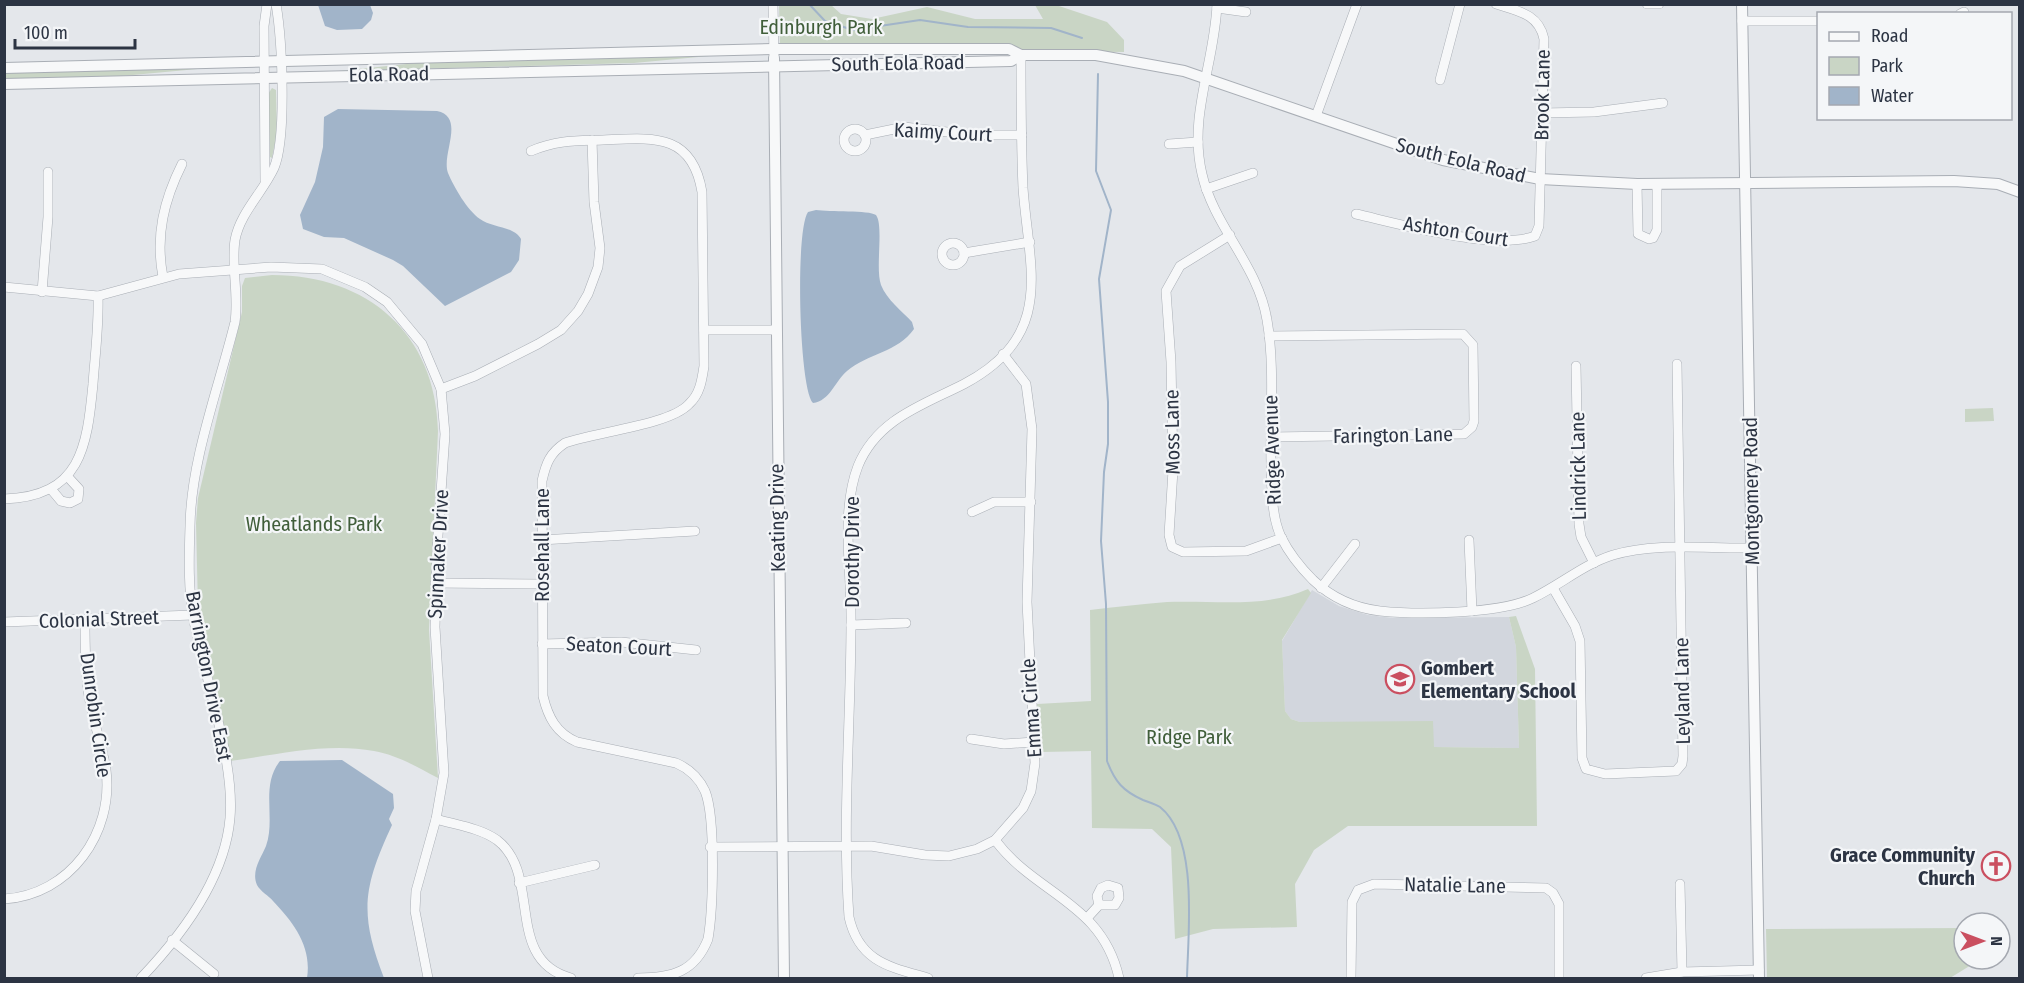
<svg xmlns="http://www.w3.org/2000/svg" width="2024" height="983" viewBox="0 0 2024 983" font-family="'Fira Sans Condensed',sans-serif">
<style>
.built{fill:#d2d6dd}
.green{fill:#c9d5c5}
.water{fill:#a1b4c9}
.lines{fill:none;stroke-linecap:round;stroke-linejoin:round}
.stream{stroke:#a1b4c9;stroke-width:2}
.minor-casing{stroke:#a9aeb5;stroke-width:10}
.tertiary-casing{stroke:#a9aeb5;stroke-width:12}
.minor{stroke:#f7f8f9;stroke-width:9}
.tertiary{stroke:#f7f8f9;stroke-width:10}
.labels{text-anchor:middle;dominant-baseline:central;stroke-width:4.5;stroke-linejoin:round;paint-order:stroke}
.park-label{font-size:20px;fill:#405e3a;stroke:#f4f6f8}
.street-label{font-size:20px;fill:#2c3443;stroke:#f4f6f8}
.poi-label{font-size:20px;font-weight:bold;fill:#2c3443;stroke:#f4f6f8;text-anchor:start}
</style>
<rect width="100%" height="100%" fill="#e4e7eb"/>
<path class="built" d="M1312 590 1339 606 1368 615 1393 618 1509 617 1516 647 1519 748 1434 747 1433 744 1388 722H1300L1291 719 1285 711 1282 641Z"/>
<g class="green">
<path d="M779 5H831L841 14 872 19 927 7 975 19H1043L1035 5H1056L1107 22 1124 40V52L787 49 780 47Z"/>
<path d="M709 56 634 63 339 71 416 63Z"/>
<path d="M208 68 122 76 5 79 4 73Z"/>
<path d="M272 88 276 90 277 133 272 158 270 157 268 94Z"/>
<path d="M272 275C368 275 436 334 438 431L429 630 438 778C417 767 397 755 374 751 327 742 276 755 230 761L198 608 196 523 198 498 242 312V286L245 278Z"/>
<path d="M1993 408 1994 421 1965 422V409Z"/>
<path d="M1308 589 1311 593 1282 640 1285 711 1291 719 1300 722 1433 721 1434 747 1519 748 1516 647 1509 617 1516 616 1535 669 1537 826H1348L1314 850 1295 884 1297 927 1213 929 1175 939 1171 847 1152 829 1092 828 1091 751 1042 752 1037 704 1091 701 1090 610C1115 607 1141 604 1167 602 1215 600 1263 609 1308 589Z"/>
<path d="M1964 928V959H1981L1950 978H1767L1766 929Z"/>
</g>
<g class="water">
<path d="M318 5H370L373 13 371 20 362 29 337 30 325 26Z"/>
<path d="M338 109 437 111C466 117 441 154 448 173 454 187 467 210 480 219 492 228 514 226 521 239L519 260 511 272 445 306 403 266 393 260 344 238 324 237 303 229 300 215 315 182 323 147 324 117Z"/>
<path d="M816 210C829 212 869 210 876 215 884 226 875 268 881 285 887 300 902 311 912 322L914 329C898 352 867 354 847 371 835 381 830 401 813 403 799 389 795 230 808 212Z"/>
<path d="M342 760 393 794 394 808 389 819 392 825C363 888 359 913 384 978H307C312 947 294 923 273 901 269 896 260 891 257 885 251 871 261 858 266 846 276 818 260 786 280 761Z"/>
</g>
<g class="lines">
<g class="stream">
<path d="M809 4 825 21 853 30 920 20 968 27 1051 28 1082 38"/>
<path d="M1098 74 1096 171 1111 210 1099 279 1108 402V444L1104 472 1101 541 1106 604 1107 761C1115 782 1123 791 1143 800 1148 802 1155 804 1160 807 1199 838 1188 933 1187 978"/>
</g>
<g class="minor-casing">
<g id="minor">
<path d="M773 4 774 56"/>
<path d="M1217 4C1215 62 1188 116 1202 174 1214 227 1258 265 1267 320 1275 366 1270 417 1271 464 1272 488 1271 515 1281 537 1289 553 1301 568 1313 580 1331 597 1355 608 1380 611 1417 615 1500 614 1533 598 1560 585 1584 564 1613 555 1656 542 1707 549 1752 548"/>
<path d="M1647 4H1659"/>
<path d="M1217 8 1246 12"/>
<path d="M1960 14 1964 12"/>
<path d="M1742 21H1818"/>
<path d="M1440 80 1460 4"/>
<path d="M1542 113 1594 112 1663 103"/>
<path d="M1316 116 1357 4"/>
<circle cx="855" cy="140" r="11"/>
<path d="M865 135 904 127 973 135H1022"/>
<path d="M1169 144 1198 142"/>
<path d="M531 151C557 140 575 141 603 140 652 138 692 132 702 192L704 366C702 380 700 394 689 404 670 425 595 432 565 443 550 453 546 463 542 481L543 696C548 717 556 733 577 742L676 763C690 769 699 778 705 791 716 818 713 910 708 939 695 972 672 978 638 978"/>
<path d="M265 181 264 26 267 4"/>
<path d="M1637 184 1638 234 1649 239 1653 238 1657 230V184"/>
<path d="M1206 189 1253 173"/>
<path d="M1356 214C1400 224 1495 251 1535 236L1539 226 1544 39C1539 14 1518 11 1496 4"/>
<path d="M1230 235 1180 266 1166 291 1171 362 1173 470 1169 535 1172 547 1183 552 1246 551 1282 538"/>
<circle cx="953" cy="254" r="11"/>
<path d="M964 253 1030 242"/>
<path d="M163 277C155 236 164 200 182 164"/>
<path d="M4 287 98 296 179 274 271 267 322 269 365 287 387 302 422 344 441 389 445 434 437 550 435 627 444 773 436 819 416 891 415 911 428 978"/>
<path d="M42 292 48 217V172"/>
<path d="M704 330H776"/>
<path d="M1269 336 1463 334 1473 345 1474 421 1472 427 1464 434 1271 437"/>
<path d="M1576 366 1579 524 1581 537 1594 563"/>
<path d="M441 389 475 376 538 344 561 330 578 311 588 294 598 267 600 248 594 202 592 140"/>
<path d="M51 489 61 501 70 503 78 499 79 489 67 476"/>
<path d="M4 499C81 497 87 447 93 384 95 355 99 326 98 296"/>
<path d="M972 512 994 502H1031"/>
<path d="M541 540 695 531"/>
<path d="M1469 540 1472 611"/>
<path d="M435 583 541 584"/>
<path d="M1321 588 1355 544"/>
<path d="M1553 588 1575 626 1580 641 1582 758 1586 769 1605 774 1676 771 1682 764 1683 756 1677 364"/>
<path d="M4 622 193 615"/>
<path d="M851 625 906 623"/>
<path d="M542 644 621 642 696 650"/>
<path d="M971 739 1004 744 1034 742"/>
<path d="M436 819C456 825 480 828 497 840 543 875 503 960 571 978"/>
<path d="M995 840C1036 895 1102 902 1119 978"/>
<path d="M710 847 871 846 925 855 949 856 977 849 995 840 1023 808 1031 791 1035 763 1027 602 1032 429 1026 384 1003 354"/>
<path d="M519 883 595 865"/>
<path d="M1680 884 1682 972"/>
<path d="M4 899C70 895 114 833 106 770 102 743 91 717 88 689 85 667 85 643 85 620"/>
<path d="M1088 917 1099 905H1115L1119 898 1118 888 1108 885 1101 888 1097 896 1099 905"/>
<path d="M172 940 214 974"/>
<path d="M141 978C181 936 225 878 230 818 235 762 205 679 194 621 188 591 189 557 190 526 191 459 219 387 235 322 239 294 231 266 235 240 240 213 263 192 274 168 287 137 282 39 276 4"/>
<path d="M928 978C890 967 859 962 849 917 842 819 851 719 851 622 852 573 840 512 858 466 877 419 923 405 964 384 1056 335 1029 270 1023 188 1021 144 1021 99 1021 55"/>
<path d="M1351 978 1352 902 1358 890 1374 884 1546 888 1553 893 1559 904V978"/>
<path d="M1646 978 1682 972 1759 970"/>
</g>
</g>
<g class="tertiary-casing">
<g id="tertiary">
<path d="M1742 4 1759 978"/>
<path d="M774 58 784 978"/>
<path d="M4 68 773 49H1009L1021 55H1096L1184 71 1443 160 1540 179 1637 184 1954 181 1998 184 2020 192"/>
<path d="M4 84 1011 61 1021 55"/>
</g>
</g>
<use href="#minor" class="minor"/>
<use href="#tertiary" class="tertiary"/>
</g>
<defs>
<g id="school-ring" transform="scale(1.5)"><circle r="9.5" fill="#f4f6f8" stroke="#ca4f60" stroke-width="1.5"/><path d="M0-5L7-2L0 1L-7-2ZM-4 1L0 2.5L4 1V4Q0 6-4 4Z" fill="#ca4f60"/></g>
<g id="church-ring" transform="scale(1.5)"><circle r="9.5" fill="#f4f6f8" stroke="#ca4f60" stroke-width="1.5"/><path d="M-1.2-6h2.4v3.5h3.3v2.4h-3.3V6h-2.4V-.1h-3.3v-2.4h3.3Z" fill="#ca4f60"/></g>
</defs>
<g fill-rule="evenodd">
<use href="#school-ring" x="1400" y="679"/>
<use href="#church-ring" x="1996" y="866"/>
</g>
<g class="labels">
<g class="park-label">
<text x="821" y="27">Edinburgh Park</text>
<text x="314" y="524">Wheatlands Park</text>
<text x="1189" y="737">Ridge Park</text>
</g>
<g class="street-label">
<text transform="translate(898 63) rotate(-1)">South Eola Road</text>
<text transform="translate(389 74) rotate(-1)">Eola Road</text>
<text transform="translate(1542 95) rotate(-89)">Brook Lane</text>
<text transform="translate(943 132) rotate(3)">Kaimy Court</text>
<text transform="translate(1461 160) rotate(14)">South Eola Road</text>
<text transform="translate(1456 231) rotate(9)">Ashton Court</text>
<text transform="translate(1172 432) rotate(-91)">Moss Lane</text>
<text transform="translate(1393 435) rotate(-1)">Farington Lane</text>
<text transform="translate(1272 450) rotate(-92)">Ridge Avenue</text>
<text transform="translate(1578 466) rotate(-91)">Lindrick Lane</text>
<text transform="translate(1751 491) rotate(-91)">Montgomery Road</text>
<text transform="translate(777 518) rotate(-91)">Keating Drive</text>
<text transform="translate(542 545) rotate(-90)">Rosehall Lane</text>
<text transform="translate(852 552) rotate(-90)">Dorothy Drive</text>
<text transform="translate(438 554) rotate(-87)">Spinnaker Drive</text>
<text transform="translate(99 619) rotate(-2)">Colonial Street</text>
<text transform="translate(619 646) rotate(3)">Seaton Court</text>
<text transform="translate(209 676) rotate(79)">Barrington Drive East</text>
<text transform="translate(1682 691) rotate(-91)">Leyland Lane</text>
<text transform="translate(1031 708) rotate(-94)">Emma Circle</text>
<text transform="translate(96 715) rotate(82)">Dunrobin Circle</text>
<text transform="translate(1455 885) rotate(1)">Natalie Lane</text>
</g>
<g class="poi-label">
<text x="1421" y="668">Gombert<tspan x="1421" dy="23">Elementary School</tspan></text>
<text x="1975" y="855" text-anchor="end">Grace Community<tspan x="1975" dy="23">Church</tspan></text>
</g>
</g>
<rect width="2024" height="983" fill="none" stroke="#2c3443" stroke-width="12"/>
<rect x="1817" y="12" width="195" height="108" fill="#f4f6f8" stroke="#a4a8b0" stroke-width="1.5"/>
<rect x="1829" y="32" width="30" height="9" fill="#f7f8f9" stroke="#a4a8b0" stroke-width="1.5"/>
<text x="1871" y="42" font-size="18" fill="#2c3443">Road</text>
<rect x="1829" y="57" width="30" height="18" fill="#c9d5c5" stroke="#a4a8b0" stroke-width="1.5"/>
<text x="1871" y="72" font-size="18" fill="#2c3443">Park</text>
<rect x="1829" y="87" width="30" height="18" fill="#a1b4c9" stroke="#a4a8b0" stroke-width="1.5"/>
<text x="1871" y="102" font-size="18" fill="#2c3443">Water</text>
<g transform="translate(1982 941) rotate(90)"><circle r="28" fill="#f4f6f8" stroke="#a4a8b0" stroke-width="1.5"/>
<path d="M0-4.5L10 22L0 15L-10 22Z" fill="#ca4f60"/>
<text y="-9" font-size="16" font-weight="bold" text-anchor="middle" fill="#2c3443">N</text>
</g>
<path d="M15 39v9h120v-9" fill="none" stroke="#2c3443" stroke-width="3"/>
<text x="24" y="39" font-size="18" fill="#2c3443" stroke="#f4f6f8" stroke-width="4.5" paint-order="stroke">100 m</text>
</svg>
